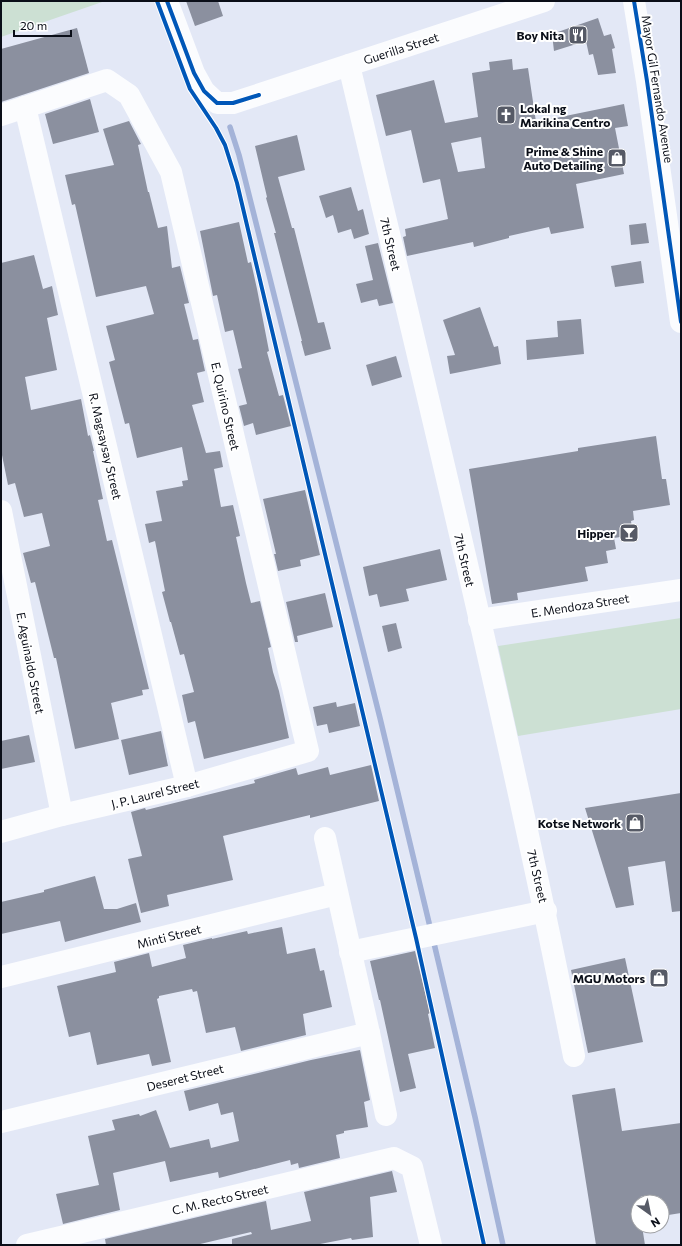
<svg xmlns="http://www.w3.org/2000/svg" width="682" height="1246" viewBox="0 0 682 1246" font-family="Commissioner,sans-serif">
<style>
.green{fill:#cce0d3}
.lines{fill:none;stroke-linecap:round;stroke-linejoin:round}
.stream{stroke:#a4b3d8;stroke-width:5.5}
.building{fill:#8b909f;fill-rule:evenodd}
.minor{stroke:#fbfcfe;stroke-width:22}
.cycleway-casing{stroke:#fff;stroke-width:6}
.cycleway{stroke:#0057b8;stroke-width:4}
.labels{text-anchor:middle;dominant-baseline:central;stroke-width:4;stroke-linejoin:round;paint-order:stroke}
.poi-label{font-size:12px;font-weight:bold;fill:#0a0e18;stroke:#fff;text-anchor:end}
.street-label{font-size:12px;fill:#0a0e18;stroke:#fff}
</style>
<rect width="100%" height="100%" fill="#e3e8f6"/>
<g class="green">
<path d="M1 1H105L1 37Z"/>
<path d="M681 618V709L518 736 498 646Z"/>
</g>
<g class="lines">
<g class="stream">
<path d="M230 127 239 155 380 718 431 931"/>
<path d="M433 939 475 1117 503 1245"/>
</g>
</g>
<g class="building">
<path d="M186 1H218L223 16 195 26Z"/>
<path d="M598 18 604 36 611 34 615 48 612 49 616 73 598 75 593 54 589 55 586 41 554 51 552 34Z"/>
<path d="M77 28 89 73 1 102V49Z"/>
<path d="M512 59 513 70 528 68 536 122 624 104 628 126 615 128 624 174 576 184 584 228 551 234 549 227 509 236V238L474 247 473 242 407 256 403 237 406 236 405 229 448 219 440 179 423 183 411 130 386 136 376 95 434 80 445 123 478 117 472 73 490 70 489 62ZM481 137 485 168 458 172 451 143Z"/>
<path d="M90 99 99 132 53 144 45 114Z"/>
<path d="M129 121 141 144 138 145 148 192H149L158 228 167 226 172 268 180 266 189 303 184 304 193 340 198 339 205 371 197 373 204 402 192 405 206 453 220 451 223 467 214 469 221 507 233 505 240 536 236 537 246 583 251 603 260 601 271 647 268 648 273 672 279 691 289 738 204 759 195 721 188 723 182 695 194 692 184 654 180 655 171 622H170L162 592 165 591 155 541 149 543 145 524 162 521 156 491 183 486 182 481 188 480 182 447 137 458 129 423 125 424 109 362 115 360 106 326 154 314 146 286 96 297 75 204 72 205 65 175 114 165 103 129Z"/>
<path d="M297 135 305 170 278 177 292 228H294L318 323 324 322 331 349 305 356 301 341H302L274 233H276L266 198 267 197 255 146Z"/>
<path d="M351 187 358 211 363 209 369 234 354 239 351 229 338 233 333 215 326 218 319 196Z"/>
<path d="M239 222 248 263 251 262 257 289 269 351 267 352 279 396 283 395 291 426 256 435 253 423 244 426 239 406 247 404 238 369 242 368 233 330 225 332 217 295 213 296 200 231Z"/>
<path d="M646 223 649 243 631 245 629 225Z"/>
<path d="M378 243 393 303 379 306 377 299 361 303 356 284 373 280 365 246Z"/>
<path d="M34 255 43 289 52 286 58 315 47 318 57 370 25 377 31 410 81 399 88 436 90 435 94 451H93L103 499 98 500 107 541 112 540 149 689 142 690 143 695 111 703 119 739 75 749 56 658H54L35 582 31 583 23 553 50 546 42 513 24 517 15 483 8 485 1 450V263Z"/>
<path d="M641 261 644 283 615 287 611 266Z"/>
<path d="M480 307 494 347 498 346 501 364 450 374 447 356 455 355 443 320Z"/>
<path d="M581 319 584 354 527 360 526 340 558 337 557 321Z"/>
<path d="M396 356 402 377 372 386 366 365Z"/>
<path d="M656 436 662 479H666L670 505 633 511 634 520 631 521 633 535 614 538 616 549 606 551 608 563 585 567 588 581 517 593 518 600 492 604 469 469 578 451V448Z"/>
<path d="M305 490 320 555 300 560 301 566 278 571 274 554H276L263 499Z"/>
<path d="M440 549 447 580 406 589 409 601 380 607 377 594 369 596 363 567Z"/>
<path d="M325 593 333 627 297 636 298 642H295L286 602Z"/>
<path d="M396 623 402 648 388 652 382 626Z"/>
<path d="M336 702 337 707 355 703 360 726 329 733 327 724 317 726 313 707Z"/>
<path d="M161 731 168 766 129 775 121 740Z"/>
<path d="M29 735 35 762 1 769V741Z"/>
<path d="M371 765 379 801 310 818V815L223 836 233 880 167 895 169 906 141 913 128 859 142 856 131 812 145 808 146 810 255 783 254 780 296 768 298 775 328 767 330 775Z"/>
<path d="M681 793V911L672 912 665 861 628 867 634 905 616 908 585 808Z"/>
<path d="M95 876 104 909H117L136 903 141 922 65 942 60 921 1 934V902L44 892V890Z"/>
<path d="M282 927 287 954 315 948 320 971 324 970 332 1007 303 1014 306 1035 241 1051 235 1027 206 1033 197 991 193 992 192 989 159 996V998L157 999 171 1062 152 1066 149 1054 97 1065 90 1032 69 1037 57 986 116 972 114 962 149 953 152 967 186 958 183 945 212 938V939L247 931 248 934Z"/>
<path d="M415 951 430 1013 428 1014 435 1048 408 1054 416 1088 400 1092 380 1000H379L370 961Z"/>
<path d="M625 958 643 1042 588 1053 571 970Z"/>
<path d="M360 1050 370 1100 364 1102 368 1127 344 1131V1133L336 1135 340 1158 299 1168 298 1163 291 1165 290 1160 219 1178 218 1172 170 1182 165 1161 113 1173 120 1210 63 1224 56 1194 99 1185 88 1136 115 1130 112 1120 139 1114 140 1116 156 1110 170 1148 209 1139 211 1148 239 1141 233 1112 221 1115 218 1103 189 1111 184 1091 311 1060Z"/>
<path d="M615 1088 622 1131 681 1123V1213L662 1216V1202H638V1226H642L645 1245H596L572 1095Z"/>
<path d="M392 1171 397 1192 370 1197 373 1237 352 1240 351 1238 315 1245H232V1239L252 1234 251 1232 196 1245H106L105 1239 266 1201 271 1230 311 1221 304 1192Z"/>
</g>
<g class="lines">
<g class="minor">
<path d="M167 1 194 73 204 91 217 103H233L544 1"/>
<path d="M634 1 647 81 681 322"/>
<path d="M349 65C427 395 508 724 574 1056"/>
<path d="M25 107 187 786"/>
<path d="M1 115 107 80 129 95 171 172 308 751 187 786 62 815 1 832"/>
<path d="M1 511 62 815"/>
<path d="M479 620 681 590"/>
<path d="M325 838 369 1033 386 1115"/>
<path d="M350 952 546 911"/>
<path d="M1 977 337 894"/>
<path d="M1 1122 369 1033"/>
<path d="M27 1245 394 1158 412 1167 431 1245"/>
</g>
<g class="cycleway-casing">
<g id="cycleway">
<path d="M157 1 190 89 216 128 225 145 237 183 416 938 484 1245"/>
<path d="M167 1 194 73 204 91 217 103H233L259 95"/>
<path d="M634 1 647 81 681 322"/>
</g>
</g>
<use href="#cycleway" class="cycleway"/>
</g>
<defs>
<g id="restaurant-square" transform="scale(1)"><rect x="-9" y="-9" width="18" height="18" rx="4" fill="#565a66" stroke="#fff"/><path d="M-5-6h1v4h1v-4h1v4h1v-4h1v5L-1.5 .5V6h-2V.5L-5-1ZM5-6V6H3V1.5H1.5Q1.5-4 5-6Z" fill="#fff"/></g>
<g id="church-square" transform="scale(1)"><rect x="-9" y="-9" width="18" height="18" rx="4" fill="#565a66" stroke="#fff"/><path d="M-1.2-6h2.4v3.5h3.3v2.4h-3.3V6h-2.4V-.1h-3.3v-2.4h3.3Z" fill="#fff"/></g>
<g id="shop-square" transform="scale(1)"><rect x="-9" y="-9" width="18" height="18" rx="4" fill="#565a66" stroke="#fff"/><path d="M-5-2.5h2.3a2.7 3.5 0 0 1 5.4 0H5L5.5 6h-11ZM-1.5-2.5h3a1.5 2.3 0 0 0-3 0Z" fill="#fff"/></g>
<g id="bar-square" transform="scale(1)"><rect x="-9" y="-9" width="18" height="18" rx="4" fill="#565a66" stroke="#fff"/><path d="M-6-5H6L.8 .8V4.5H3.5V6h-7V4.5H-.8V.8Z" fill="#fff"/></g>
</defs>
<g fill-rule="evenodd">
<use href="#restaurant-square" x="578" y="35"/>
<use href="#church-square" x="506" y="115"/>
<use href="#shop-square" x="617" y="158"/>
<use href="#bar-square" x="629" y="533"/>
<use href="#shop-square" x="635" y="823"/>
<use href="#shop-square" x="659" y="978"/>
</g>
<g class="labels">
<g class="poi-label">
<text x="564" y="35">Boy Nita</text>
<text x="520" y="108" text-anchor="start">Lokal ng<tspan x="520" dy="14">Marikina Centro</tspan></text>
<text x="603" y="151">Prime &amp; Shine<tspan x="603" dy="14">Auto Detailing</tspan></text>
<text x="615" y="533">Hipper</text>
<text x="621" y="823">Kotse Network</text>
<text x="645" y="978">MGU Motors</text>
</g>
<g class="street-label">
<text transform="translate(401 48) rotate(-18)">Guerilla Street</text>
<text transform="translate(658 89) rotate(81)">Mayor Gil Fernando Avenue</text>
<text transform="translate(391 244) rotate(77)">7th Street</text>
<text transform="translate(226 406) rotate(77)">E. Quirino Street</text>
<text transform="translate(106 446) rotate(77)">R. Magsaysay Street</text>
<text transform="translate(465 560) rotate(77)">7th Street</text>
<text transform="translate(580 605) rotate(-9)">E. Mendoza Street</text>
<text transform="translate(31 663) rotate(79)">E. Aguinaldo Street</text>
<text transform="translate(155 793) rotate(-14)">J. P. Laurel Street</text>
<text transform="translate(538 876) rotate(77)">7th Street</text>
<text transform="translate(169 936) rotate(-14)">Minti Street</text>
<text transform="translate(185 1077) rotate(-14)">Deseret Street</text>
<text transform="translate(220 1199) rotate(-13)">C. M. Recto Street</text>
</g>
</g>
<rect width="682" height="1246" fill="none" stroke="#0a0e18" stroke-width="4"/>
<g transform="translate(650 1214) rotate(147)"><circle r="19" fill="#ffffff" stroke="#9d9fa3"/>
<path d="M0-3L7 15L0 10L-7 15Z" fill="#565a66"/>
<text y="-6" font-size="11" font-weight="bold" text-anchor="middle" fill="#0a0e18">N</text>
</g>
<path d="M14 30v6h57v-6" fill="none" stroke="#0a0e18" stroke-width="2"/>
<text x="20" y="30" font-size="12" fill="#0a0e18" stroke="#ffffff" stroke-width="3" paint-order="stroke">20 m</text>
</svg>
